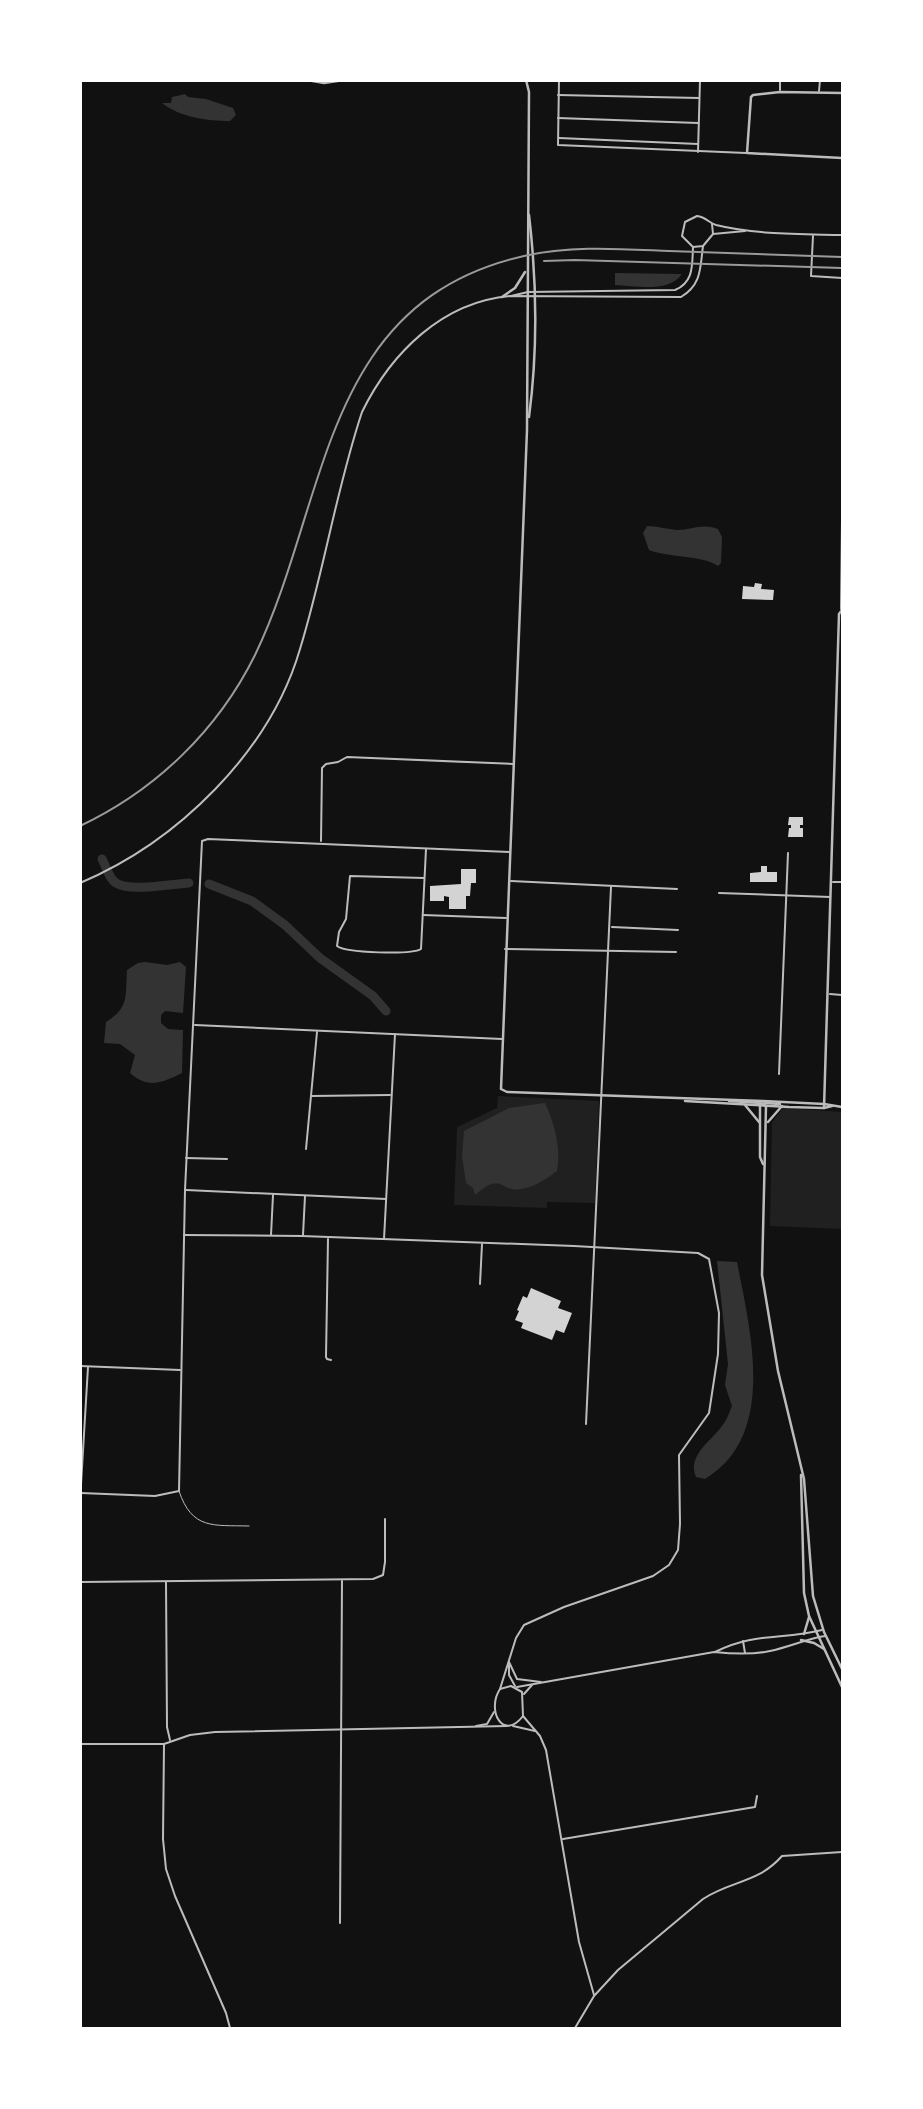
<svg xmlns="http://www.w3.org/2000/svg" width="923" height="2109" viewBox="0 0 923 2109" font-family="'Nunito Sans',sans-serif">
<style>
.green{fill:#202020}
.water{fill:#333}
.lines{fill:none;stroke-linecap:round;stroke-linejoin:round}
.river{stroke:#333;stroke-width:9}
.building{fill:#d3d3d3}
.service{stroke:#bcbcbc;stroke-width:1}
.minor{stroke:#bcbcbc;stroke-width:2}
.tertiary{stroke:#bcbcbc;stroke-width:2.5}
.rail{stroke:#9a9a9a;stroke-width:2}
</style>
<rect width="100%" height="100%" fill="#111"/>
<g class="green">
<path d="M498 1096 599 1101 595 1203 547 1202V1208L454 1205 457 1127 497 1108Z"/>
<path d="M783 1108 842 1112V1229L770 1226 772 1122Z"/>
</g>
<g class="water">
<path d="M185 94 188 97 206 99 233 108 236 115 230 121C208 121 179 117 162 103H171L172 97Z"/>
<path d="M615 273 682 274C669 293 636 286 615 285Z"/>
<path d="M647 526C657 526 667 529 677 530 693 530 701 523 718 529L722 537 721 563 718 566C702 555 670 558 649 550L643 533Z"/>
<path d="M145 962 167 965 180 962 186 967 183 1013 165 1011 161 1015V1023L168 1029 183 1030 182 1073C162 1083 148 1089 130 1073L135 1055 120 1044 104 1043 106 1022C130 1007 125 996 127 970L138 963Z"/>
<path d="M545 1103C555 1125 561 1147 557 1171 546 1179 535 1187 521 1189 499 1193 504 1170 475 1195L473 1188 466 1183 462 1156 464 1131 509 1108Z"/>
<path d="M717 1261 737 1262C750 1329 778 1436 705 1479L696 1477C687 1456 710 1442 722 1426 727 1420 729 1413 732 1406L725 1385 728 1364Z"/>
</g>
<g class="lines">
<g class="river">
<path d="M102 859C106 866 109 879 116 883 129 892 172 884 189 883"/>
<path d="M209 884 252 901 285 925 320 958 373 996 386 1011"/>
</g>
</g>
<g class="building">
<path d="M755 583 762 584 761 589 774 590 773 600 742 599 743 586 754 587Z"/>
<path d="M789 817H803V825H800V828H803V837H788L789 828H791V825H788Z"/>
<path d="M761 866H767V872H777V882H750V873L761 872Z"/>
<path d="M461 869H476V883H471L470 896H466V909H449V897L444 896V901H430V886L461 884Z"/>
<path d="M531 1288 561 1301 558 1308 572 1313 564 1333 556 1330 552 1340 521 1328 523 1323 515 1320 519 1311 517 1310 523 1296 527 1298Z"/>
</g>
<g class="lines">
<path class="service" d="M179 1491C192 1530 213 1525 249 1526"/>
<g class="minor">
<path d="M559 80 558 145 746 153"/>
<path d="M780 90V80"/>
<path d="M819 91 820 80"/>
<path d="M558 95 699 98"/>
<path d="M558 118 698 123"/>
<path d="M559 138 698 144"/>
<path d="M698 152 700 80"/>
<path d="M712 224 713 234 703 246 693 247 682 236 685 222 697 216C706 217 709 223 716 225 757 235 801 234 842 235"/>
<path d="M713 234 745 231"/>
<path d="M813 236 811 276 842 278"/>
<path d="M511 296 528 292 675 290C694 282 692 265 693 248"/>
<path d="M841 609 842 521"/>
<path d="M321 841 322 768 326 764 338 762 347 757 513 764"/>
<path d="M424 878 350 876 346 919 339 932 337 946C346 953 411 955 421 949L426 849"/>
<path d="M511 881 677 889"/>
<path d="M833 882H842"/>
<path d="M80 883C177 842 270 752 300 649 324 571 336 490 362 412 391 353 442 302 510 296L681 297C702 284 700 268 703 246"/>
<path d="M719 893 830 897"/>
<path d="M423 915 506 918"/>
<path d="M612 927 678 930"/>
<path d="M505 949 676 952"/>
<path d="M830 994 842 995"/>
<path d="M195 1025 502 1039"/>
<path d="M779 1074 788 853"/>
<path d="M312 1096 390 1095"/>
<path d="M306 1149 317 1032"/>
<path d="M186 1158 227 1159"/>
<path d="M186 1190 386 1199"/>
<path d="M184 1235 302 1236 574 1246 698 1253 709 1259 719 1313 718 1354 709 1413 679 1455 680 1524 678 1550 669 1565 653 1576 564 1607 524 1625 516 1638 500 1689"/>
<path d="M271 1235 273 1195"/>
<path d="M303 1235 305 1196"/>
<path d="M328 1239 326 1357 327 1359 331 1360"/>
<path d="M384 1239 395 1034"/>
<path d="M480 1284 482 1244"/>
<path d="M80 1366 180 1370"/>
<path d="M586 1424 611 887"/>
<path d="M81 1493 155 1496 179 1491 185 1190 202 841 208 839 509 852"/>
<path d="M80 1501 88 1367"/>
<path d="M80 1582 373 1579 383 1575 385 1562V1519"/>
<path d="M166 1582 167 1727 170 1740"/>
<path d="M743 1641 745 1653"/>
<path d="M715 1652C754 1632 783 1640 822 1630"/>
<path d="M509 1662 517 1679 541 1682"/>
<path d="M509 1665V1675L515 1686"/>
<path d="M511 1686 522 1692 523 1716C503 1742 486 1710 500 1689Z"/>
<path d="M517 1687 714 1652C733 1654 752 1655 770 1651 789 1647 806 1639 825 1636"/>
<path d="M524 1694 532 1685"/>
<path d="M523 1716 540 1736 546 1750 579 1942 594 1995"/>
<path d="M476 1726 487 1724 494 1712"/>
<path d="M513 1726 535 1731"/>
<path d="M80 1744H164L190 1735 215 1732 507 1726"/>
<path d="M164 1745 163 1839 166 1869 175 1896 226 2013 230 2028"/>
<path d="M563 1839 755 1807 757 1796"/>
<path d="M340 1923 342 1581"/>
<path d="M575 2028 594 1996 618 1970 703 1899C732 1880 757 1884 782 1856L842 1852"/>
</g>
<g class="tertiary">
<path d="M307 80 324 83 344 80"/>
<path d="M526 80 529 92 527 430 501 1089 507 1092 763 1101 824 1104 842 1107"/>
<path d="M842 93 780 92 753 95 751 97 747 153 842 158"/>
<path d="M529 215C537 283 538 349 529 417"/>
<path d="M502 297 515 288 525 272"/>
<path d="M685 1101 789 1107 824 1108 832 1106"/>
<path d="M729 1101 761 1103 766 1106 762 1275 778 1371 804 1479 813 1596 824 1632 842 1669"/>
<path d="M745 1105 759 1122"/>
<path d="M824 1108 839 614 842 610"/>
<path d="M768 1122 782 1106"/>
<path d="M763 1164 760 1157V1105L765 1103 780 1104"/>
<path d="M801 1475 804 1593 809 1616 842 1687"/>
<path d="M804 1634 809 1617"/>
<path d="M801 1640 814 1643 824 1649"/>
</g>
<g class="rail">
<path d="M544 261 575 260 842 268"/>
<path d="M80 826C156 790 218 730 255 655 329 502 320 302 524 256 572 245 621 249 669 251 727 253 785 255 842 257"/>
</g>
</g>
<rect width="923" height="2109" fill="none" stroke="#ffffff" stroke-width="164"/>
</svg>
